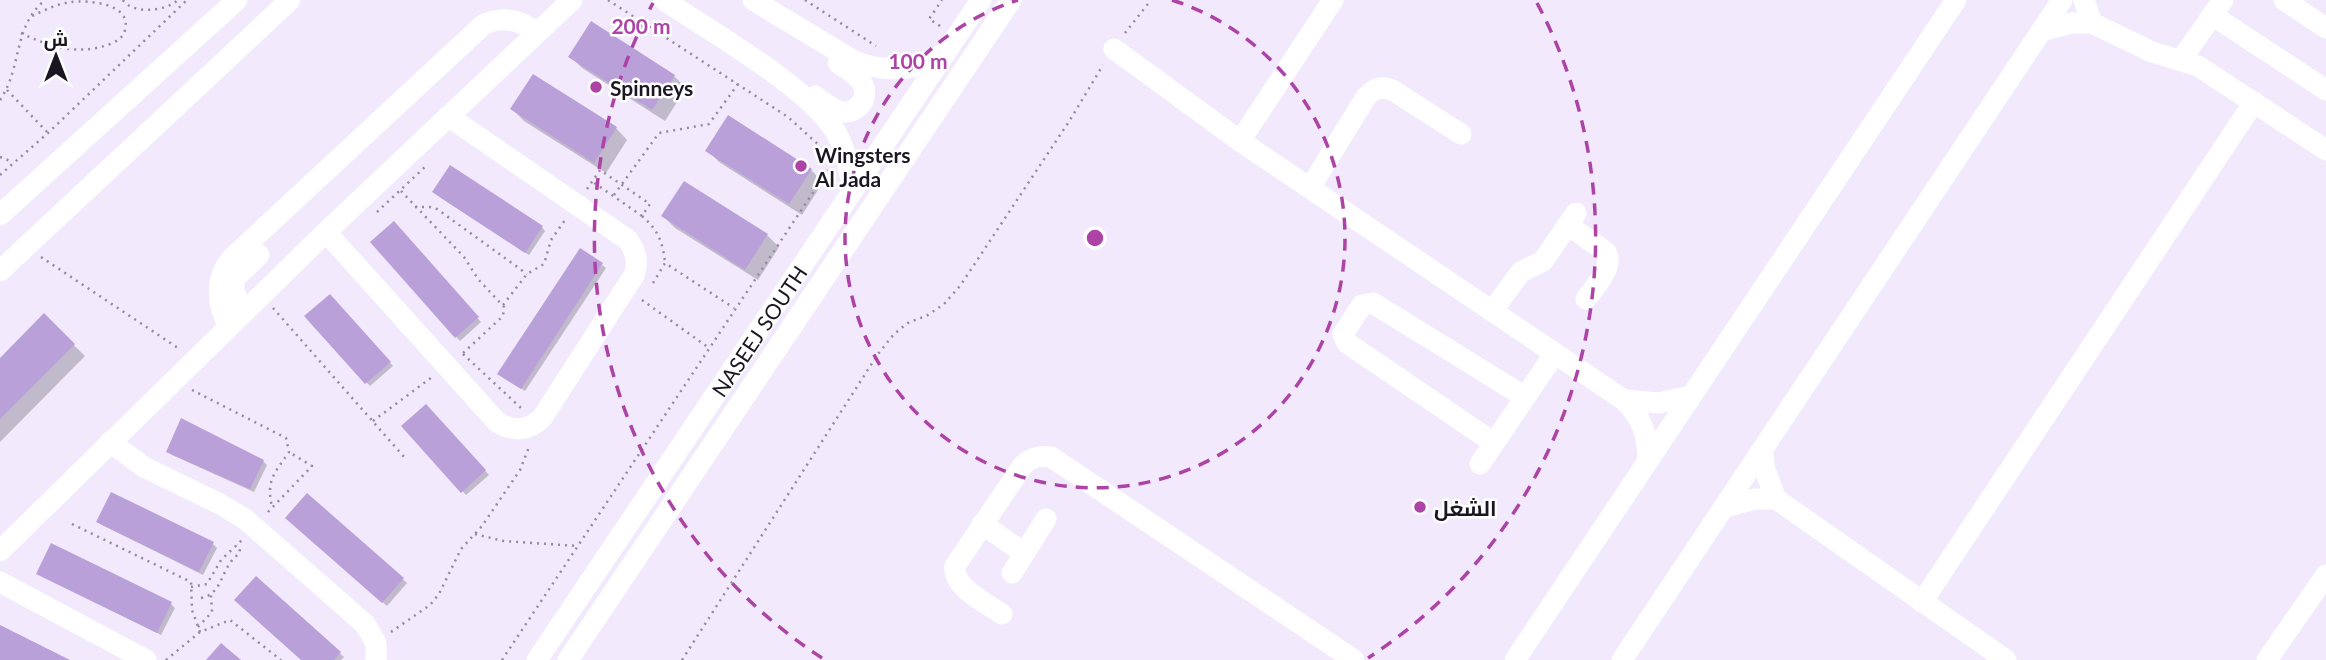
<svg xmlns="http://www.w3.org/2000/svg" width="2326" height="660" viewBox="0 0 2326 660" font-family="Lato,Cairo,sans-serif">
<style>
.shadow{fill:#0003}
.building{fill:#baa0d9}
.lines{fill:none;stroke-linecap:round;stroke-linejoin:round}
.path{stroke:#938b9b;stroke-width:2.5;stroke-dasharray:2 5;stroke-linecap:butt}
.minor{stroke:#fff;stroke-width:21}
.ring{fill:none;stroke:#ac43a5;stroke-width:3.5;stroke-dasharray:12 9}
.poi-dot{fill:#ac43a5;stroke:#fff;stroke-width:2.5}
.labels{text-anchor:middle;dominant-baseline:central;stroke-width:5;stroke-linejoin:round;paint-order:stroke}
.poi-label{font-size:21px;font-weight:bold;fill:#1b1621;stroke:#fff;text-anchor:start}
.street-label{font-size:21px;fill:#1b1621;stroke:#fff}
.centre{fill:#ac43a5;stroke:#fff;stroke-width:3.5}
.ring-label{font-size:21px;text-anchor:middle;font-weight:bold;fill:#ac43a5;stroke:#fff;stroke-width:5;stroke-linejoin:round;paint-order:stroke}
</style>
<rect width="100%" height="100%" fill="#f2e9fd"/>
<g class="shadow">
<path d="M570 56 674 76 686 88 665 121 582 68Z"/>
<path d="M512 109 616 128 627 140 606 173 524 121Z"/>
<path d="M707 150 811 170 823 182 802 215 719 162Z"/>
<path d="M685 183 767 235 779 247 758 280 675 228 663 216Z"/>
<path d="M438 196 542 227 545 231 529 255Z"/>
<path d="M394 223 481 322 460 341 372 243Z"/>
<path d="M602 265 606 268 525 391 503 377Z"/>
<path d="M330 297 393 366 370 386 307 317Z"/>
<path d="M44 316 85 356 0 442V360Z"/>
<path d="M426 406 489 475 466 495 403 426Z"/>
<path d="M168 451 263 461 267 465 254 492 172 455Z"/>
<path d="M111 494 213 544 217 548 203 575 102 525 98 522Z"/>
<path d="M307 495 407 583 387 606 287 518Z"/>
<path d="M38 573 171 604 175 608 161 635Z"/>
<path d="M256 578 344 657 341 660H303Z"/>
</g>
<g class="building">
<path d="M591 21 675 75 652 110 568 57Z"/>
<path d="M533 74 617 127 594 163 510 109Z"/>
<path d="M728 115 812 169 789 204 705 151Z"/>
<path d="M450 165 543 226 525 253 432 192Z"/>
<path d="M684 181 768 234 745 270 661 216Z"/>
<path d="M394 221 479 317 455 338 370 242Z"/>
<path d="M580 248 603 263 521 389 497 374Z"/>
<path d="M330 294 391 362 365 384 304 316Z"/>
<path d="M44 313 75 344 0 419V358Z"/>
<path d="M426 404 486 470 461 493 401 426Z"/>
<path d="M181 418 264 460 250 489 166 452Z"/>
<path d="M111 492 214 542 199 572 96 522Z"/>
<path d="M307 493 404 578 382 603 285 518Z"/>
<path d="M51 543 172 602 157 633 36 574Z"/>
<path d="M256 576 341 652 334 660H301L234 600Z"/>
<path d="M0 625 70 660H0Z"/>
<path d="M221 643 241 660H206Z"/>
</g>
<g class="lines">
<g class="path">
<path d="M123 0C133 15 166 11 178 0"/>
<path d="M608 0 788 117 821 147"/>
<path d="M805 0 876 46"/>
<path d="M940 26 929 19 942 0"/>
<path d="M21 33C50 47 78 56 110 44 117 41 123 38 125 30 132 3 88 0 71 2 56 4 43 11 30 17"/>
<path d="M1125 33 1151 0"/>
<path d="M7 90 48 133"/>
<path d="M0 100C23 66 12 28 45 0"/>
<path d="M0 157 13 162"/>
<path d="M0 175 48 133 187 0"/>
<path d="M587 189 600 170 650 204 642 216 593 182"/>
<path d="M401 191 464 257 478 279 504 307 503 316 462 354"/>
<path d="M614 195 659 133 709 124 738 84"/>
<path d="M415 207H430L437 209 527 274"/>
<path d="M377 212 426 166"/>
<path d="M642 216C658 230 663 242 665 263"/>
<path d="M41 257 181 350"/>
<path d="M653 283 665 263 734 308"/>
<path d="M642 300 709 348"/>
<path d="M503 305 527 274 544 264 551 240 565 220"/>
<path d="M273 308 405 458"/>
<path d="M463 354 521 408"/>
<path d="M192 390 286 438 289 452C274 474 266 480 272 507"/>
<path d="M373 421 432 377"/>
<path d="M268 512 312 466 289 452"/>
<path d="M72 524 191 582 192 610 200 632"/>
<path d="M475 534 503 541 578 546"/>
<path d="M191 587 207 584 221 560 242 540"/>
<path d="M201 598C224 594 220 567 239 554L240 549 237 545"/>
<path d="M198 627 212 612 211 595"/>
<path d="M391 632 430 605 439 594 461 549 482 526 520 470 529 447"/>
<path d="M166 660 200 632 230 620 281 660"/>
<path d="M502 660 828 170"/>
<path d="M682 660 878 354 894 334 908 323 928 315 944 304 960 286 1070 120 1103 65"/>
</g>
<g class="minor">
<path d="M664 0C710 31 812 89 837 134 847 152 849 171 853 191"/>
<path d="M753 0 854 61C886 73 916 72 945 53"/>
<path d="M2084 0 2092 23"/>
<path d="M2284 0 2326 28"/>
<path d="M2212 15 2326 90"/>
<path d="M2041 31 2071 23H2092L2152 52 2198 66 2326 150"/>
<path d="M1114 49 1240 141 1624 400C1642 417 1648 436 1648 461"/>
<path d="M2181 60 2223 0"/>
<path d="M815 96C822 101 830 108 839 111 854 116 870 101 863 85 859 75 846 69 838 63"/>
<path d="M1240 141 1333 0"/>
<path d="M1310 188 1366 97C1374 88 1383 85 1394 91L1461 134"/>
<path d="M0 215 237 0"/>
<path d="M1568 225 1606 252C1615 267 1594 287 1586 299"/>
<path d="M326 232 497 422C513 432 528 431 542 418L634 275C639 262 636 251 628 240L448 116"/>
<path d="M0 271 290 0"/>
<path d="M1492 311 1521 272 1543 261 1576 213"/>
<path d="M243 312 234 291V279L259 255"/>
<path d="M229 326C216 305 215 277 232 258L483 25C502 15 521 20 537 33"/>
<path d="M1624 400 1658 403 1691 396"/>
<path d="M110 442 144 467 220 504 245 519 365 624 376 643V660"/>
<path d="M1494 443 1347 343 1343 334 1362 305 1373 303 1525 397"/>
<path d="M1762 450 1765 470 1776 499"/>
<path d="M1480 464 1555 353"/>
<path d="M1724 507 1755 499H1776L2006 660"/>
<path d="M982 524 1024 553"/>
<path d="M0 551 326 232 572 0"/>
<path d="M1012 573 1046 519"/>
<path d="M0 582 146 660"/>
<path d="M1922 602 2254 102"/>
<path d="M1002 614C986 603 952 587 955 566L1023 465C1032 457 1040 455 1051 457L1354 660"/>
<path id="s1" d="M537 660 981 0"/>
<path d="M568 660 1011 0"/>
<path d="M1515 660 1956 0"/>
<path d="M1622 660 2062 0"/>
<path d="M2267 660 2326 575"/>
</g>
</g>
<g class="ring">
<path d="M1172 0A250 250 0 1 1 1018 0"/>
<path d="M822 658A501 501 0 0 1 653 3M1537 3A501 501 0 0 1 1368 658"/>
</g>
<g class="poi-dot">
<circle cx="596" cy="87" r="7"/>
<circle cx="801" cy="166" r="7"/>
<circle cx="1420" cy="507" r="7"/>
</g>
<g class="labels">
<g class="poi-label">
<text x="610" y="87">Spinneys</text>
<text x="815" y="154">Wingsters<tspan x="815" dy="24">Al Jada</tspan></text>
<text x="1434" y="507">الشغل</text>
</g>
<g class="street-label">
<text stroke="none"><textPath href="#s1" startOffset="397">NASEEJ SOUTH</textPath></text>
</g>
</g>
<circle cx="1095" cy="238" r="10" class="centre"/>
<g class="ring-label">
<text x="641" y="34">200 m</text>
<text x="918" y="69">100 m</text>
</g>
<g transform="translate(56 56)" stroke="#ffffff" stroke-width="5" paint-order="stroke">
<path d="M0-5L12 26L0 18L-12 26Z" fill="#1b1621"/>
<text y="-10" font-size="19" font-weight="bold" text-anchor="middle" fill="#1b1621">ش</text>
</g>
</svg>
